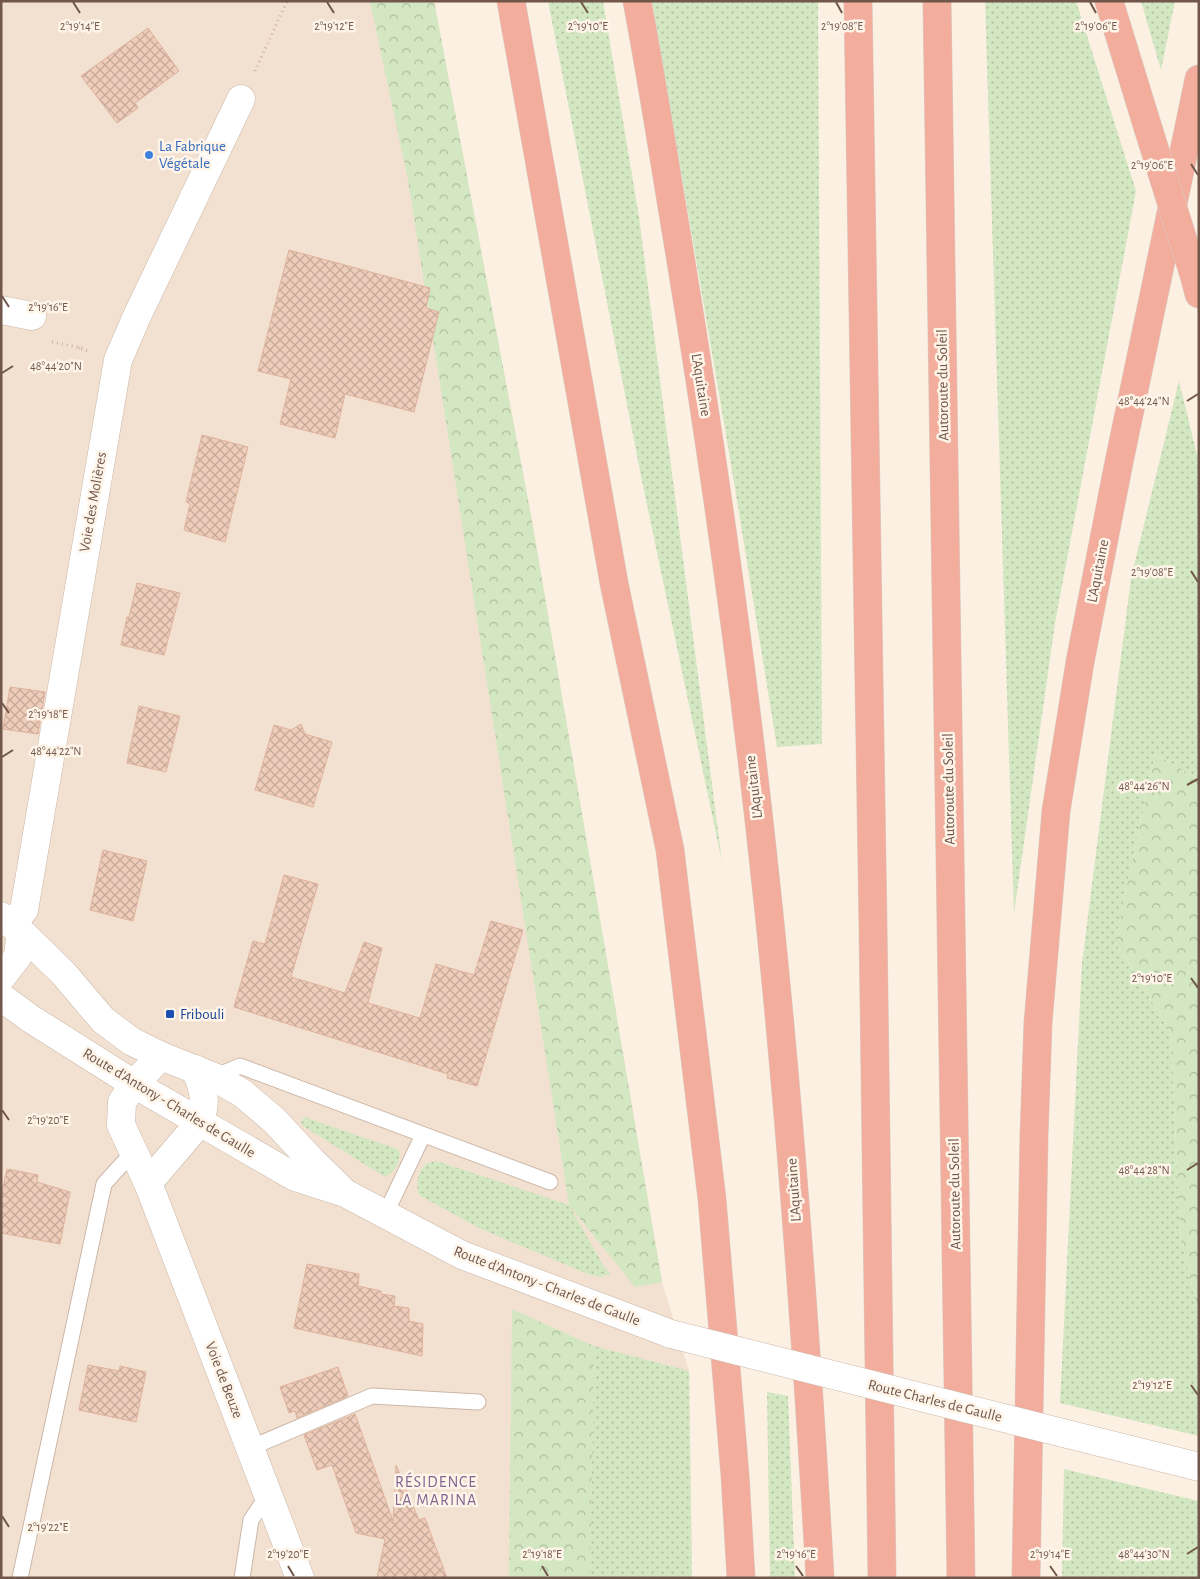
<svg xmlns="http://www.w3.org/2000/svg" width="1200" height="1579" viewBox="0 0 1200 1579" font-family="'Alegreya Sans',sans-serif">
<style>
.residential{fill:#f2e1d1}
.grass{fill:url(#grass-dots)}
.forest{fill:url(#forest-crowns)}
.building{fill:url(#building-cross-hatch);stroke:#e0b29c}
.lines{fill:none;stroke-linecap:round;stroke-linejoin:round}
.service-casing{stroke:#cbb7a9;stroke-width:17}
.minor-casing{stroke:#cbb7a9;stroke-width:29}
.tertiary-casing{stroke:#cbb7a9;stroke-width:29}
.motorway-casing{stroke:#d7d0cc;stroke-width:29}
.path{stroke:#d3b09f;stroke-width:3;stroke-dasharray:1 4;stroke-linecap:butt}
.service{stroke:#fff;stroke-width:15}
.minor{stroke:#fff;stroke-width:28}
.tertiary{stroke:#fff;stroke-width:28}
.motorway{stroke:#f2ad9c;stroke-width:28}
.tertiary-bridge-casing{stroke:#cbb7a9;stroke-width:29;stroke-linecap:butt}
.motorway-bridge-casing{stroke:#d7d0cc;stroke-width:29;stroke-linecap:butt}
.tertiary-bridge{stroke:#fff;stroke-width:28}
.motorway-bridge{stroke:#f2ad9c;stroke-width:28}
.ticks{fill:none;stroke:#71564a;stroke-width:2}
.shop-dot{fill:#3f7fe0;stroke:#fef4e8;stroke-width:2}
.transit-dot{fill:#1a4fb4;stroke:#fef4e8;stroke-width:2}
.labels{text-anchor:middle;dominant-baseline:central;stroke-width:5;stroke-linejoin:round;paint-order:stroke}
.shop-label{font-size:15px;fill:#366cbe;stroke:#fef4e8;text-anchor:start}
.street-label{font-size:15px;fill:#71564a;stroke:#fef4e8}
.transit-label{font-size:15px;fill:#164399;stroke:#fef4e8;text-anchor:start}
.neighbourhood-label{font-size:16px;letter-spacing:1px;fill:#826694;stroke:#fef4e8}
.ticks-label{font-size:12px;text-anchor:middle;fill:#71564a;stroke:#fef4e8;stroke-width:5;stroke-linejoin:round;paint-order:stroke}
</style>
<defs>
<pattern id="grass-dots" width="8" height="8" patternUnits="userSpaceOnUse" patternTransform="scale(1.25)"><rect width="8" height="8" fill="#d3e7c2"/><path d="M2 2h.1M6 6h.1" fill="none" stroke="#b0bea0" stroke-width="1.8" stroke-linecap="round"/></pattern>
<pattern id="forest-crowns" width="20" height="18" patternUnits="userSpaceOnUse" patternTransform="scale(1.25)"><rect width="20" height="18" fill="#d3e7c2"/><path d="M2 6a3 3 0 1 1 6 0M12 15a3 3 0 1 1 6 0" fill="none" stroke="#b0bea0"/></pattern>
<pattern id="building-cross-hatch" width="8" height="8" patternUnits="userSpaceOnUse" patternTransform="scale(1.25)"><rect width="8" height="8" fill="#efcdbb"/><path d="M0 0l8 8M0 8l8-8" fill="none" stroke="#c6a99a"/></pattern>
</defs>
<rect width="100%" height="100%" fill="#fbf0e2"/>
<path class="residential" d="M1 1H434L532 521 662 1282 689 1371 692 1578H1Z"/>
<g class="grass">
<path d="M548 1H603L639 217 722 862 642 481Z"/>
<path d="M652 1H818L822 744 777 747 732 470Z"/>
<path d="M985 1H1076L1136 191 1055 623 1014 913Z"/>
<path d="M1141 1H1175L1161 70Z"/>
<path d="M1179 381 1199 463V779L1155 754 1115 942 1171 1032 1180 1235 1199 1316V1436L1060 1403 1082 963 1131 578Z"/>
<path d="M304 1117 397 1149 400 1153C399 1165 395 1172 385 1177L303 1126 301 1122Z"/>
<path d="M437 1161 569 1205 603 1265 611 1274 601 1277 590 1275 479 1228 419 1195C415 1185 418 1169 428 1163 431 1162 434 1162 437 1161Z"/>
<path d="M594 1346 689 1371 692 1578H590Z"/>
<path d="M767 1392 788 1396 795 1578H770Z"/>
<path d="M1064 1469 1199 1501V1578H1062Z"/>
</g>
<g class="forest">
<path d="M370 1H434L532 521 662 1282 635 1287 569 1205 408 180Z"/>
<path d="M1155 754 1199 779V1316L1180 1235 1171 1032 1115 942Z"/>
<path d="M512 1309 594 1346 590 1578H509Z"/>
</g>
<g class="building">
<path d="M148 28 179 71 135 103 138 108 117 123 81 76Z"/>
<path d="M289 250 430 288 426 308 439 312 414 412 345 394 335 438 280 424 291 379 258 371Z"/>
<path d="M202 435 248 447 225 542 184 530 190 504 186 502Z"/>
<path d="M137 583 180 593 164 655 121 645 127 617H129Z"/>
<path d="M10 687 45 692 38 734 3 729Z"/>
<path d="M139 706 180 716 166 772 127 763Z"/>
<path d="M301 724 305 734 332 742 313 807 255 790 274 725 291 730Z"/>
<path d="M103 850 147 861 133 921 90 910Z"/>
<path d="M284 875 318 884 291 977 345 993 364 942 382 948 368 1003 420 1018 436 964 474 975 491 921 523 930 477 1086 447 1078 448 1074 234 1007 253 941 265 944Z"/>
<path d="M7 1169 38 1175 37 1182 70 1192 60 1244 1 1233V1197Z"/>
<path d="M307 1264 359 1274 358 1286 381 1291V1294L395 1296 394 1306 409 1308V1321L423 1324 422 1356 294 1328Z"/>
<path d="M88 1365 119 1371 120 1366 146 1372 136 1422 79 1410Z"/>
<path d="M338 1367 348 1396 297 1418 295 1411 289 1413 280 1387Z"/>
<path d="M355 1414 393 1521 396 1465 419 1520 425 1518 447 1578H377L385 1539 356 1533 332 1465 317 1470 304 1435Z"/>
</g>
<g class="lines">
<g class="service-casing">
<g id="service">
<path d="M214 1077 240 1066 550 1182"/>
<path d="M385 1215 423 1135"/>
<path d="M250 1448 372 1396 478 1402"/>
<path d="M20 1578 104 1184 133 1152"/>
<path d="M242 1578 251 1520 268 1495"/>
</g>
</g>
<g class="minor-casing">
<g id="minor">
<path d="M1 310 32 316"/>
<path d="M12 924 24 910 118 360 137 316 241 99"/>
<path d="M161 1056 134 1084 122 1102 121 1125 148 1183 300 1578"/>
<path d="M148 1183 200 1122C207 1100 204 1090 195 1069"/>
</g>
</g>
<g class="tertiary-casing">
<g id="tertiary">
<path d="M1 916 21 932 64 974 103 1020 131 1041 161 1056 214 1077 242 1093 275 1121 312 1161 340 1188"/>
<path d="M1 978 18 956 21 932"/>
<path d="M1 997 31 1019 134 1084 295 1177 345 1193 462 1255 671 1334"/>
<path d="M1063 1433 1199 1467"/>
</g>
</g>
<g class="motorway-casing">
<g id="motorway">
<path d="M511 1 614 583 670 850 712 1199 735 1475 741 1578"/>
<path d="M637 1C652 80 664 159 677 237 713 455 744 674 767 894 791 1121 807 1349 820 1578"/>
<path d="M858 1 873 926 882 1578"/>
<path d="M937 1 961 1578"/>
<path d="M1109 1 1148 128"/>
<path d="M1194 275 1199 294"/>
<path d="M1026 1578 1034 1136 1038 1023 1056 811 1080 662 1119 462 1199 79"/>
</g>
</g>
<g class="path">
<path d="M255 71 287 1"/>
<path d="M52 342 83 348H78L89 351"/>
</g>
<use href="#service" class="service"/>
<use href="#minor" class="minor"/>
<use href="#tertiary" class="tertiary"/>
<use href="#motorway" class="motorway"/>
<g class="tertiary-bridge-casing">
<path id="tertiary-bridge" d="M671 1334 1063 1433"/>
</g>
<g class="motorway-bridge-casing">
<path id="motorway-bridge" d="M1148 128 1194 275"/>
</g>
<use href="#tertiary-bridge" class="tertiary-bridge"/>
<use href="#motorway-bridge" class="motorway-bridge"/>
</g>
<path class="ticks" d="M73 2 80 13M327 2 334 13M581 2 588 13M836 2 842 13M1090 2 1096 13M1191 164 1198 175M2 296 9 307M2 373 13 366M1187 401 1198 394M1191 571 1198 582M2 703 9 713M2 757 13 750M1187 785 1198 779M1191 978 1198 988M2 1110 9 1120M1187 1170 1198 1163M1191 1385 1198 1395M2 1516 9 1527M1187 1554 1198 1547M288 1566 294 1576M542 1566 548 1576M796 1566 803 1576M1050 1566 1057 1576"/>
<circle class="shop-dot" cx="149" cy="155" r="5"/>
<rect class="transit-dot" x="165" y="1009" width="10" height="10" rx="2.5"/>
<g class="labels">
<g class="shop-label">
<text x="159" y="146">La Fabrique<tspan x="159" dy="17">Végétale</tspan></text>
</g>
<g class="street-label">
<text transform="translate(701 385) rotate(81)">L'Aquitaine</text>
<text transform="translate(943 385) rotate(-91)">Autoroute du Soleil</text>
<text transform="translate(93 502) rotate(-80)">Voie des Molières</text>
<text transform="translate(1098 571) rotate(-79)">L'Aquitaine</text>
<text transform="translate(754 787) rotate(-97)">L'Aquitaine</text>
<text transform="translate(949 789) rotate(-91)">Autoroute du Soleil</text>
<text transform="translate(169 1103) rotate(31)">Route d'Antony - Charles de Gaulle</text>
<text transform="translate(794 1190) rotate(-94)">L'Aquitaine</text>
<text transform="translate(955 1194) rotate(-91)">Autoroute du Soleil</text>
<text transform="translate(547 1286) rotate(21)">Route d'Antony - Charles de Gaulle</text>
<text transform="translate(224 1380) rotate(69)">Voie de Beuze</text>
<text transform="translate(935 1401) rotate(14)">Route Charles de Gaulle</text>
</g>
<g class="transit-label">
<text x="180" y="1014">Fribouli</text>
</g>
<g class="neighbourhood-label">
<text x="436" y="1482">RÉSIDENCE<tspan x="436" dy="18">LA MARINA</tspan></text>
</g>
</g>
<g class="ticks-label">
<text x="80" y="30">2°19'14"E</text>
<text x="334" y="30">2°19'12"E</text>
<text x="588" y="30">2°19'10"E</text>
<text x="842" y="30">2°19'08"E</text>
<text x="1096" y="30">2°19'06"E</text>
<text x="1152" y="169">2°19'06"E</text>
<text x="48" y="311">2°19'16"E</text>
<text x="56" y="370">48°44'20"N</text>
<text x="1144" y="405">48°44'24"N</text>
<text x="1152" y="576">2°19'08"E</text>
<text x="48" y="718">2°19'18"E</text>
<text x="56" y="755">48°44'22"N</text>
<text x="1144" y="790">48°44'26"N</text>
<text x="1152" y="982">2°19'10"E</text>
<text x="48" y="1124">2°19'20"E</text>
<text x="1144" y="1174">48°44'28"N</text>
<text x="1152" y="1389">2°19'12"E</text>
<text x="48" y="1531">2°19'22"E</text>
<text x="288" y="1558">2°19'20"E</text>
<text x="542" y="1558">2°19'18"E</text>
<text x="796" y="1558">2°19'16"E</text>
<text x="1050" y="1558">2°19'14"E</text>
<text x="1144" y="1558">48°44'30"N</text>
</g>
<rect width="1200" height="1579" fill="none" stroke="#71564a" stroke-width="5"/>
</svg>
